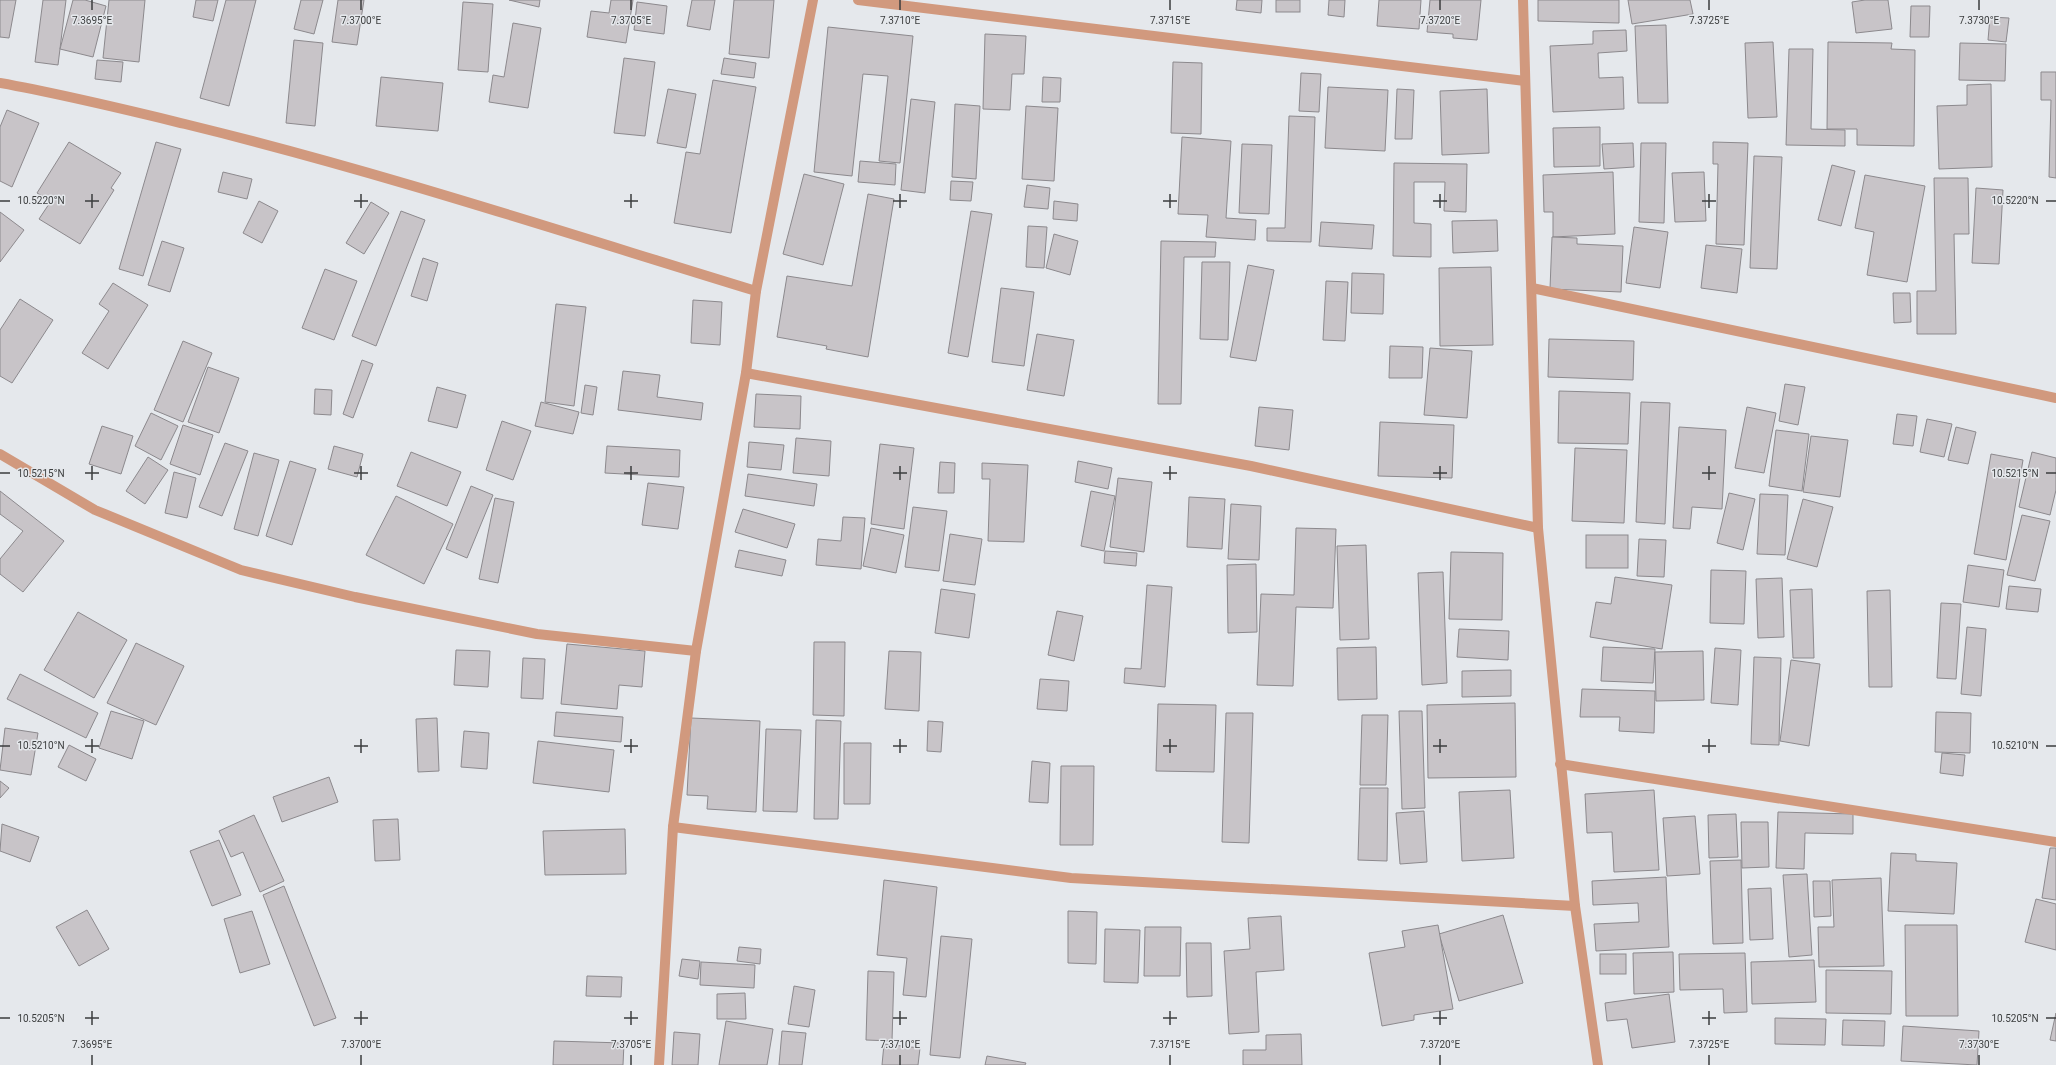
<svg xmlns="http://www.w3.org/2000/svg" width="2056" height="1065" viewBox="0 0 2056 1065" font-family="Roboto,sans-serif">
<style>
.building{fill:#c8c4c8;stroke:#8c898d}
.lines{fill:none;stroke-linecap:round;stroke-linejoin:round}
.minor{stroke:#d1997e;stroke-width:10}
.ticks{fill:none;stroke:#3b3d3e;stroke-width:1.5}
.ticks-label{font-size:10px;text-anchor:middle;fill:#3b3d3e;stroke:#e5e8ec;stroke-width:3;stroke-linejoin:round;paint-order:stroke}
</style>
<rect width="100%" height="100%" fill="#e5e8ec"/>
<g class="building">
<path d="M0 0H16L9 38 0 37Z"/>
<path d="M43 0H66L58 65 35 62Z"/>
<path d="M73 0H85L106 6 93 57 60 49Z"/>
<path d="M109 0H145L139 62 103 58Z"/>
<path d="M196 0H218L213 21 193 17Z"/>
<path d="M226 0H256L229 106 200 98Z"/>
<path d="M301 0H323L314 34 294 29Z"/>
<path d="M338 0H364L357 45 332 42Z"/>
<path d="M509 0H540L539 7Z"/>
<path d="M611 0H633L626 43 587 37 591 11 609 13Z"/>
<path d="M692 0H715L710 30 687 26Z"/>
<path d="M734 0H774L769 58 729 54Z"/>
<path d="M1237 0H1262L1261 13 1236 10Z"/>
<rect x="1276" y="0" width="24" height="12"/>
<path d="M1329 0H1345L1344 17 1328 15Z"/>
<path d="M1379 0H1421L1419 29 1377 26Z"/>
<path d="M1430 0H1481L1477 40 1453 38V34L1427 32Z"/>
<path d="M1538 0H1619V23L1538 21Z"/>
<path d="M1628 0H1690L1693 14 1632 24Z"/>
<path d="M1865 0H1888L1892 29 1856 33 1852 2Z"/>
<path d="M463 2 493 4 488 72 458 70Z"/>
<path d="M637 2 667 6 664 34 634 30Z"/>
<path d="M1911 6H1930L1929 37H1910Z"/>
<path d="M1990 17 2009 18 2006 42 1988 40Z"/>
<path d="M513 23 541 28 528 108 489 102 493 75 504 77Z"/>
<path d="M1666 25 1668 103H1638L1635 26Z"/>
<path d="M828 27 913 36 900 163 879 161 888 76 863 74 852 176 814 172Z"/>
<path d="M1626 30 1627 51 1598 53 1599 78 1623 77 1624 109 1553 112 1550 46 1593 44V31Z"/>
<path d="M985 34 1026 36 1024 74H1012L1010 110 983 109Z"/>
<path d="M294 40 323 43 315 126 286 123Z"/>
<path d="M1773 42 1777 117 1748 118 1745 43Z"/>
<path d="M1828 42 1892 43 1891 49 1915 50 1914 146 1857 145V129H1827Z"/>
<path d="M1960 43 2006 44 2005 81 1959 80Z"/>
<path d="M1789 49H1813L1811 129 1845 130V146L1786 145Z"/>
<path d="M624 58 655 62 645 136 614 133Z"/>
<path d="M724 58 756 63 754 78 721 74Z"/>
<path d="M97 60 123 62 121 82 95 79Z"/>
<path d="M1173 62 1202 63 1201 134 1171 133Z"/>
<path d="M2041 72H2056V178L2049 177 2051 100H2041Z"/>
<path d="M1301 73 1321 74 1319 112 1299 111Z"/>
<path d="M381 77 443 83 438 131 376 126Z"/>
<path d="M1043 77 1061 78 1060 102H1042Z"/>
<path d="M713 80 756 87 731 233 674 223 686 152 700 154Z"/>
<path d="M1991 84 1992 167 1939 169 1937 106 1967 105V85Z"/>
<path d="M1328 87 1388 90 1385 151 1325 148Z"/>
<path d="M668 89 696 94 686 148 657 143Z"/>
<path d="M1397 89 1414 90 1412 139H1395Z"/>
<path d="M1487 89 1489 153 1442 155 1440 91Z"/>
<path d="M911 99 935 102 925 193 901 190Z"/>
<path d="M955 104 980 106 976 179 952 177Z"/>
<path d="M1026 106 1058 108 1054 181 1022 179Z"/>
<path d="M7 110 39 123 12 187 0 181V127Z"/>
<path d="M1289 116 1315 117 1311 242 1267 241V228H1285Z"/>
<path d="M1600 127V166L1554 167 1553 128Z"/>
<path d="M1182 137 1231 141 1226 218 1256 220 1255 240 1206 237 1208 215 1178 214Z"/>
<path d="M69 142 121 173 111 188 114 190 80 244 39 219 51 201 37 193Z"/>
<path d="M156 142 181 149 143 276 119 269Z"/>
<path d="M1713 142 1748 143 1744 245 1716 244 1718 164H1713Z"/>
<path d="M1633 143 1634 167 1604 169 1602 144Z"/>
<path d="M1641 143H1666L1664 223 1639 222Z"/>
<path d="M1242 144 1272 145 1269 214 1239 213Z"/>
<path d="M1754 156 1782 157 1777 269 1750 268Z"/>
<path d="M860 161 896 164 895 185 858 182Z"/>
<path d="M1394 163 1467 164 1466 212 1444 211 1445 182H1414V223L1431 224V257L1393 256Z"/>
<path d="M1832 165 1855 171 1841 226 1818 220Z"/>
<path d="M223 172 252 179 247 199 218 192Z"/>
<path d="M1613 172 1615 234 1553 237V212H1544L1543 175Z"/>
<path d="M1704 172 1706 221 1675 222 1672 173Z"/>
<path d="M804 174 844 184 823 265 783 254Z"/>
<path d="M1865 175 1925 186 1907 282 1867 275 1874 232 1855 228Z"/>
<path d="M1934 178H1968L1969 234H1954L1956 334H1917V291H1936Z"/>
<path d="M951 181 973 182 971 201 950 200Z"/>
<path d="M1027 185 1050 188 1048 209 1024 207Z"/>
<path d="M1976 188 2003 190 1999 264 1972 263Z"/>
<path d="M868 194 894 199 868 357 826 349 827 346 777 337 787 276 852 286Z"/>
<path d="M259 201 278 211 262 243 243 233Z"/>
<path d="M1054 201 1078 204 1077 221 1053 219Z"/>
<path d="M371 202 389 213 364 254 346 243Z"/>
<path d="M401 211 425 220 376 346 352 336Z"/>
<path d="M971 211 992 214 968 357 948 353Z"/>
<path d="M0 212 24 230 0 262Z"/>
<path d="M1497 220 1498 251 1453 253 1452 221Z"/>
<path d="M1321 222 1374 225 1372 249 1319 246Z"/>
<path d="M1028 226 1047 227 1044 268 1026 267Z"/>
<path d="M1634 227 1668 232 1660 288 1626 283Z"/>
<path d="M1054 234 1078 241 1070 275 1046 268Z"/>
<path d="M1552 237 1577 238V244L1623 246 1621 292 1550 289Z"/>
<path d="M162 241 184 248 170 292 148 285Z"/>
<path d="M1161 241 1216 242 1215 257H1184L1181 404H1158Z"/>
<path d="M1706 245 1742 249 1737 293 1701 288Z"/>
<path d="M423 258 438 263 427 301 411 296Z"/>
<path d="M1202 262H1230L1228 340 1200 339Z"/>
<path d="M1248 265 1274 270 1256 361 1230 357Z"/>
<path d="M1491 267 1493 345 1440 346 1439 268Z"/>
<path d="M325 269 357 281 334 340 302 328Z"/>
<path d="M1352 273 1384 274 1383 314 1351 313Z"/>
<path d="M1326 281 1348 282 1345 341 1323 340Z"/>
<path d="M113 283 148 305 108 369 82 353 109 311 99 304Z"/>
<path d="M1001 288 1034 292 1024 366 992 362Z"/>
<path d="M1893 293H1910L1911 322 1894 323Z"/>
<path d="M20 299 53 320 12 383 0 376V330Z"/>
<path d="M693 300 722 302 720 345 691 343Z"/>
<path d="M556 304 586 307 574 406 545 402Z"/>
<path d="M1037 334 1074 340 1064 396 1027 390Z"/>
<path d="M1549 339 1634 341 1633 380 1548 377Z"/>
<path d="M183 341 212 353 183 422 154 410Z"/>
<path d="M1390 346 1423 347 1422 378H1389Z"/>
<path d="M1430 348 1472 351 1467 418 1424 415Z"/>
<path d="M362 360 373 364 353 418 343 414Z"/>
<path d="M208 367 239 378 219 433 188 422Z"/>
<path d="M623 371 660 375 657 397 703 403 701 420 618 410Z"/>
<path d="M1785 384 1805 387 1798 425 1779 421Z"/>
<path d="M585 385 597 387 593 415 581 413Z"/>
<path d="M437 387 466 395 457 428 428 421Z"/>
<path d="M315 389 332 390 331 415 314 414Z"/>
<path d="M1559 391 1630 393 1628 444 1558 443Z"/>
<path d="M756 394 801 396 800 429 754 427Z"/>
<path d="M541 402 579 412 573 434 535 426Z"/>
<path d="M1641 402 1670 403 1665 524 1636 522Z"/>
<path d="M1259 407 1293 410 1289 450 1255 446Z"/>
<path d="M1747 407 1776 413 1764 473 1735 468Z"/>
<path d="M151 413 178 426 161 460 135 446Z"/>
<path d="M1897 414 1917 416 1913 446 1893 444Z"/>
<path d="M1927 419 1952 424 1944 457 1920 452Z"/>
<path d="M502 421 531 431 513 480 486 470Z"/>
<path d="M1380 422 1454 425 1452 478 1378 476Z"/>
<path d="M183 425 213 435 200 475 170 464Z"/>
<path d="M102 426 133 436 121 474 89 464Z"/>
<path d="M1679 427 1726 430 1722 509 1692 507 1690 529 1673 528Z"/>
<path d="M1956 427 1976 432 1968 464 1948 460Z"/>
<path d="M1776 430 1809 434 1802 491 1769 486Z"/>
<path d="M1811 436 1848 440 1840 497 1803 492Z"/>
<path d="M796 438 831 441 829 476 793 473Z"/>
<path d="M749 442 784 445 781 470 747 467Z"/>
<path d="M225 443 248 451 222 516 199 507Z"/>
<path d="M880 444 914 448 904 529 871 524Z"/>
<path d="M334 446 363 454 357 477 328 469Z"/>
<path d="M607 446 680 450 679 477 605 473Z"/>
<path d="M1575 448 1627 450 1624 523 1572 521Z"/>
<path d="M411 452 461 472 447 506 397 486Z"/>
<path d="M2032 452 2056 458V490L2050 515 2019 507Z"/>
<path d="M254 453 279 460 258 536 234 529Z"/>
<path d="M1991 454 2023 460 2006 560 1974 554Z"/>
<path d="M148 457 168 470 145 504 126 491Z"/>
<path d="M290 461 316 469 292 545 266 536Z"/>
<path d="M1078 461 1112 468 1108 489 1075 482Z"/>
<path d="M940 462 955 463 954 493H938Z"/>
<path d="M982 463 1028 465 1024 542 988 541 990 479H982Z"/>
<path d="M174 472 196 478 187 518 165 513Z"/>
<path d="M748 474 817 484 814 506 745 496Z"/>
<path d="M1118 478 1152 482 1144 552 1110 547Z"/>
<path d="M648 483 684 487 678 529 642 525Z"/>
<path d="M471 486 493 495 467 558 446 549Z"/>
<path d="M0 491 64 541 23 592 0 574V559L23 531 0 514Z"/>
<path d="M1091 491 1115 496 1104 551 1081 546Z"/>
<path d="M1729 493 1755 499 1743 550 1717 543Z"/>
<path d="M1760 494 1788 495 1785 555 1757 554Z"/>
<path d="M396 496 453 524 424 584 366 555Z"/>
<path d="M1189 497 1225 499 1222 549 1187 547Z"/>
<path d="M495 498 514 502 498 583 479 579Z"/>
<path d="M1803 499 1833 507 1817 567 1787 559Z"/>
<path d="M1231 504 1261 506 1259 560 1228 559Z"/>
<path d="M913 507 947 511 939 571 905 567Z"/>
<path d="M743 509 795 524 787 548 735 532Z"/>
<path d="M2022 515 2050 521 2035 581 2007 575Z"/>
<path d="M843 517 865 518 861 569 816 565 818 539 841 541Z"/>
<path d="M871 528 904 535 896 573 863 566Z"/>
<path d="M1296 528 1336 529 1333 608 1296 607 1293 686 1257 685 1261 594 1294 595Z"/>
<path d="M950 534 982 539 975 585 943 581Z"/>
<rect x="1586" y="535" width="42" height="33"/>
<path d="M1639 539 1666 540 1664 577 1637 576Z"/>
<path d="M1366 545 1369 639 1340 640 1337 546Z"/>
<path d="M739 550 786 560 782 576 735 567Z"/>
<path d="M1105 551 1137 553 1136 566 1104 563Z"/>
<path d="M1451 552 1503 553 1502 620 1449 619Z"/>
<path d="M1256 564 1257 632 1228 633 1227 565Z"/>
<path d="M1968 565 2004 570 1999 607 1963 602Z"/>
<path d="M1711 570 1746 571 1744 624 1710 623Z"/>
<path d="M1443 572 1447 683 1422 685 1418 573Z"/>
<path d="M1615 577 1672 585 1662 649 1590 637 1596 602 1611 604Z"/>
<path d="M1782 578 1784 637 1758 638 1756 579Z"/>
<path d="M1147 585 1172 587 1165 687 1124 683 1125 668 1141 669Z"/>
<path d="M2009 586 2041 589 2038 612 2006 609Z"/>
<path d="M941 589 975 594 969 638 935 633Z"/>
<path d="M1812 589 1814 658H1793L1790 590Z"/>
<path d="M1890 590 1892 687H1869L1867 591Z"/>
<path d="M1941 603 1961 604 1956 679 1937 678Z"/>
<path d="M1057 611 1083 616 1074 661 1048 655Z"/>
<path d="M78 612 127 640 94 698 44 670Z"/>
<path d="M1967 627 1986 629 1981 696 1961 694Z"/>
<path d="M1459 629 1509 631 1508 660 1457 657Z"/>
<path d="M814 642H845L844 716 813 715Z"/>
<path d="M136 643 184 666 156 725 107 703Z"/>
<path d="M567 644 645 651 642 687 619 685 617 709 561 704Z"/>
<path d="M1376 647 1377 699 1338 700 1337 648Z"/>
<path d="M1603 647 1655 649 1653 683 1601 681Z"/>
<path d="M1715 648 1741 650 1738 705 1711 703Z"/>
<path d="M456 650 490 651 488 687 454 685Z"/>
<path d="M889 651 921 652 919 711 885 709Z"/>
<path d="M1703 651 1704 700 1656 701 1655 652Z"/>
<path d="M1754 657 1781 658 1779 745 1751 744Z"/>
<path d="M523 658 545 659 543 699 521 698Z"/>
<path d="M1791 660 1820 664 1809 746 1780 741Z"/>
<path d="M1511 670V696L1462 697V671Z"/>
<path d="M20 674 98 713 86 738 7 699Z"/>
<path d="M1040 679 1069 681 1067 711 1037 709Z"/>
<path d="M1582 689 1655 691 1654 733 1619 731 1620 717H1580Z"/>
<path d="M1515 703 1516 777 1428 778 1427 705Z"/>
<path d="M1158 704 1216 705 1214 772 1156 771Z"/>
<path d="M111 711 144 721 132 759 99 748Z"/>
<path d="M1399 711H1422L1425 808 1402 809Z"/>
<path d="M556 712 623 717 621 742 554 736Z"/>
<path d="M1936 712 1971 713 1970 753 1935 752Z"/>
<path d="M1226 713H1253L1249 843 1222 842Z"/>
<path d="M1362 715H1388L1386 785H1360Z"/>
<path d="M437 718 439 771 418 772 416 719Z"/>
<path d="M691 718 760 721 756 812 707 809 708 796 687 795Z"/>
<path d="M816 720 841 721 838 819H814Z"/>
<path d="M928 721 943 722 941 752 927 751Z"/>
<path d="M5 728 38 733 31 775 0 770Z"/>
<path d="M766 729 801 730 797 812 763 811Z"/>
<path d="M464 731 489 733 487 769 461 767Z"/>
<path d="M538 741 614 750 609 792 533 783Z"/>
<path d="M844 743H871L870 804H844Z"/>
<path d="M69 745 96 759 86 781 58 767Z"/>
<path d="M1942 753 1965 755 1963 776 1940 773Z"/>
<path d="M1032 761 1050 763 1048 803 1029 802Z"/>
<path d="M1061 766H1094L1093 845H1060Z"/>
<path d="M329 777 338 802 282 822 273 797Z"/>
<path d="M0 781 9 788 0 798Z"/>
<path d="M1360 788H1388L1387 861 1358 860Z"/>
<path d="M1510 790 1514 858 1462 861 1459 792Z"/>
<path d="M1654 790 1659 870 1614 872 1612 832 1587 833 1585 794Z"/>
<path d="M1424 811 1427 862 1400 864 1396 813Z"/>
<path d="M1778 812 1853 814V834L1805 833 1804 869 1776 868Z"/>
<path d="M1736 814 1738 857 1709 858 1708 815Z"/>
<path d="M254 815 284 881 260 892 243 852 231 857 219 831Z"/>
<path d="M1695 816 1700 874 1667 876 1663 818Z"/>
<path d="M398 819 400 860 375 861 373 820Z"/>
<path d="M1741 822H1768L1769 867 1742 868Z"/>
<path d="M2 824 39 837 30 862 0 851Z"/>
<path d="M625 829 626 874 545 875 543 831Z"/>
<path d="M219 840 241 895 212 906 190 851Z"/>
<path d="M2050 848H2056V900L2042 898Z"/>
<path d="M1891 853 1916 854V861L1957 863 1954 914 1888 911Z"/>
<path d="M1741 860 1743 943 1713 944 1710 861Z"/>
<path d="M1807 874 1812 955 1789 957 1783 875Z"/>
<path d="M1666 877 1669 947 1596 951 1594 924 1639 922 1638 903 1593 905 1592 881Z"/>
<path d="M1881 878 1884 966 1819 967 1818 927H1834L1832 880Z"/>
<path d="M884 880 937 887 926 997 903 995 907 958 877 955Z"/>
<path d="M1813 881H1830L1831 916 1814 917Z"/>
<path d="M284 886 336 1018 314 1026 263 895Z"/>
<path d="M1771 888 1773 939 1750 940 1748 889Z"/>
<path d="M2036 899 2056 904V950L2025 942Z"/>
<path d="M87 910 109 949 79 966 56 927Z"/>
<path d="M252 911 270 964 240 973 224 919Z"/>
<path d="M1068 911 1097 912 1096 964 1068 963Z"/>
<path d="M1503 915 1523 983 1459 1001 1439 934Z"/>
<path d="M1281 916 1284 970 1256 972 1259 1032 1229 1034 1224 951 1250 949 1248 918Z"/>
<path d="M1438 925 1453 1009 1414 1015V1020L1382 1026 1369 953 1405 947 1402 931Z"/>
<path d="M1905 925H1957L1958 1016H1906Z"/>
<path d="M1145 927H1181L1180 976H1144Z"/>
<path d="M1105 929 1140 930 1138 983 1104 982Z"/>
<path d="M941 936 972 939 960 1058 930 1055Z"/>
<path d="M1186 943H1211L1212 996 1187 997Z"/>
<path d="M739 947 761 949 760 964 737 961Z"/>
<path d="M1673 952 1674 992 1634 994 1633 953Z"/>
<path d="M1745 953 1747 1012 1724 1013 1723 989 1680 990 1679 954Z"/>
<rect x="1600" y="954" width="26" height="20"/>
<path d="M682 959 700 961 698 979 679 976Z"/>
<path d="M1814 960 1816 1002 1752 1004 1751 962Z"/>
<path d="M701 962 755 965 754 988 700 985Z"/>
<path d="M1826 970 1892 971 1891 1014 1826 1013Z"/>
<path d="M868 971 894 972 892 1041 866 1040Z"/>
<path d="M587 976 622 977 621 997 586 996Z"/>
<path d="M794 986 815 990 809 1027 788 1024Z"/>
<path d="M745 993 746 1019H717V994Z"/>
<path d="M1669 994 1675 1042 1632 1048 1627 1019 1607 1021 1605 1003Z"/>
<path d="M2056 1013V1041L2050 1040Z"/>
<path d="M1775 1018 1826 1019 1825 1045 1775 1044Z"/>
<path d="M1843 1020 1885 1021 1884 1046 1842 1045Z"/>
<path d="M726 1021 773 1029 767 1065H719Z"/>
<path d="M1903 1026 1979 1031 1977 1065 1901 1061Z"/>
<path d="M782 1031 806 1033 802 1065H779Z"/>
<path d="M674 1032 700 1034 698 1065H672Z"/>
<path d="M1301 1034 1302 1065H1243V1050H1266V1035Z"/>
<path d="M554 1041 624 1043 623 1065H553Z"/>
<path d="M884 1044 920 1048 918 1065H882Z"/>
<path d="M987 1056 1026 1063 1025 1065H985Z"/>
</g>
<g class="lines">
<g class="minor">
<path d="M858 0 1525 81"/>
<path d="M1523 0 1538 528 1575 906 1598 1065"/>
<path d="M0 83C62 94 123 109 185 124 378 171 566 233 756 291"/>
<path d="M1532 288 2056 398"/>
<path d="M746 373 1251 466 1538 528"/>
<path d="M0 454 95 510 241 570 355 597 537 634 696 651"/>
<path d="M1560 764 2056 842"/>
<path d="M673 827 1071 878 1575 906"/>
<path d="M659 1065 673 827 696 651 746 373 756 291 813 0"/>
</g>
</g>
<path class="ticks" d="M92 0V10M361 0V10M631 0V10M900 0V10M1170 0V10M1440 0V10M1709 0V10M1979 0V10M92 194V208M361 194V208M631 194V208M900 194V208M1170 194V208M1440 194V208M1709 194V208M0 201H10M85 201H99M354 201H368M624 201H638M893 201H907M1163 201H1177M1433 201H1447M1702 201H1716M2046 201H2056M92 466V480M361 466V480M631 466V480M900 466V480M1170 466V480M1440 466V480M1709 466V480M0 473H10M85 473H99M354 473H368M624 473H638M893 473H907M1163 473H1177M1433 473H1447M1702 473H1716M2046 473H2056M92 739V753M361 739V753M631 739V753M900 739V753M1170 739V753M1440 739V753M1709 739V753M0 746H10M85 746H99M354 746H368M624 746H638M893 746H907M1163 746H1177M1433 746H1447M1702 746H1716M2046 746H2056M92 1011V1025M361 1011V1025M631 1011V1025M900 1011V1025M1170 1011V1025M1440 1011V1025M1709 1011V1025M0 1018H10M85 1018H99M354 1018H368M624 1018H638M893 1018H907M1163 1018H1177M1433 1018H1447M1702 1018H1716M2046 1018H2056M92 1055V1065M361 1055V1065M631 1055V1065M900 1055V1065M1170 1055V1065M1440 1055V1065M1709 1055V1065M1979 1055V1065"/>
<g class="ticks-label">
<text x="92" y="24">7.3695°E</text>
<text x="361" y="24">7.3700°E</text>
<text x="631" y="24">7.3705°E</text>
<text x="900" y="24">7.3710°E</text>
<text x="1170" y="24">7.3715°E</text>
<text x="1440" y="24">7.3720°E</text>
<text x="1709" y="24">7.3725°E</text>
<text x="1979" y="24">7.3730°E</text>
<text x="41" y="204">10.5220°N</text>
<text x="2015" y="204">10.5220°N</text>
<text x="41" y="477">10.5215°N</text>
<text x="2015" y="477">10.5215°N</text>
<text x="41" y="749">10.5210°N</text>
<text x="2015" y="749">10.5210°N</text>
<text x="41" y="1022">10.5205°N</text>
<text x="2015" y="1022">10.5205°N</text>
<text x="92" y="1048">7.3695°E</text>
<text x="361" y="1048">7.3700°E</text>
<text x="631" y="1048">7.3705°E</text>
<text x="900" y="1048">7.3710°E</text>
<text x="1170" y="1048">7.3715°E</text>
<text x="1440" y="1048">7.3720°E</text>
<text x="1709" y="1048">7.3725°E</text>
<text x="1979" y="1048">7.3730°E</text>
</g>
</svg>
